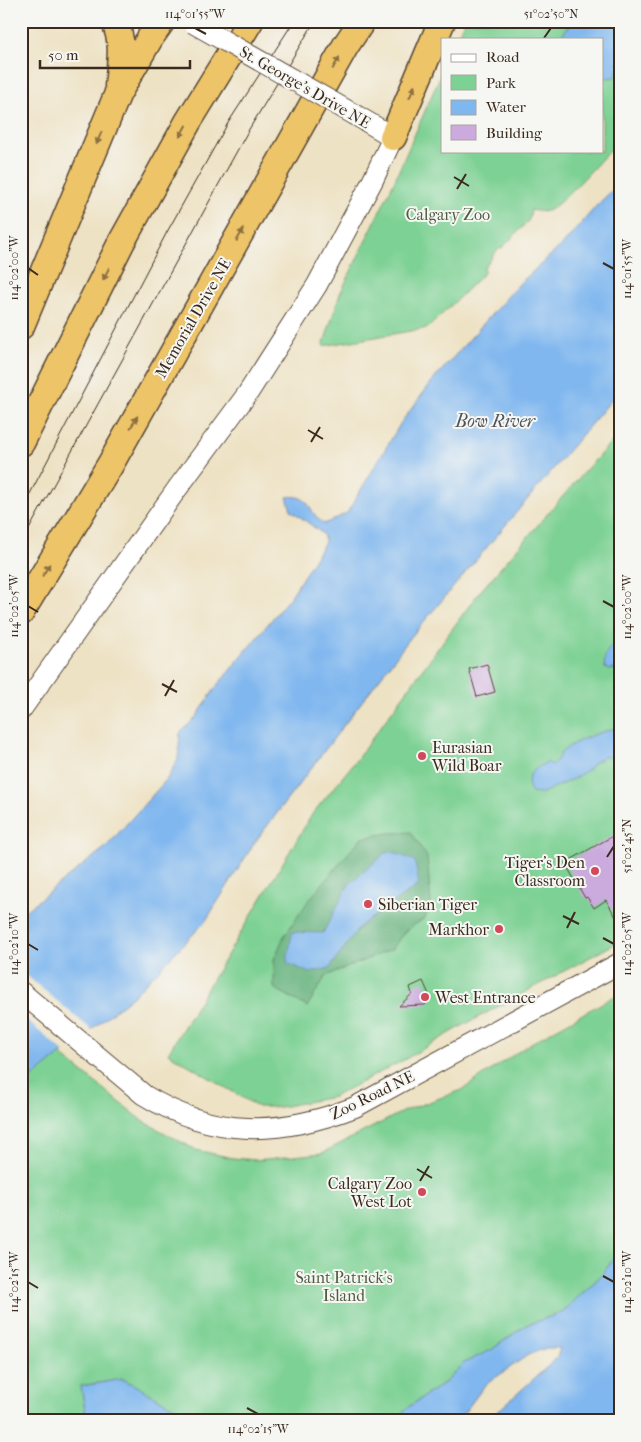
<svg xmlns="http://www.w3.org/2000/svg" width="641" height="1442" viewBox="0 0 641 1442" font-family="'IM FELL French Canon',serif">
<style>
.green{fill:#7ed194;stroke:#5c7e59}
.forest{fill:#66b37e;stroke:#506e4e;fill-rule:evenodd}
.water{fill:#80b7ef;stroke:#5e7086}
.pier{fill:#eee2c4}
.building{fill:#cbaade}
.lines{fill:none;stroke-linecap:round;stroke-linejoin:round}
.tertiary-casing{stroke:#564637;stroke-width:22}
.trunk-casing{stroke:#564637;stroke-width:29}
.tertiary{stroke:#fff;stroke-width:20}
.trunk{stroke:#eec469;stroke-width:26}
.tram{stroke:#3b2a1e;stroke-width:1}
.tertiary-bridge-casing{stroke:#564637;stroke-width:22;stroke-linecap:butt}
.tertiary-bridge{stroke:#fff;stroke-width:20}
.oneway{fill:#8c6f40}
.ticks{fill:none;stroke:#3b2a1e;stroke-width:2}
.poi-dot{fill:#d1495b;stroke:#f6f6f2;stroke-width:2}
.labels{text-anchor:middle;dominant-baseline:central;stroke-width:4;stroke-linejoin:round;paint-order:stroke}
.street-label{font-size:16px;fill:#3b2a1e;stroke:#f6f6f2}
.park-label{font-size:16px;fill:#4f5c41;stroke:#f6f6f2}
.poi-label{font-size:16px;fill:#3b2a1e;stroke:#f6f6f2;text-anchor:start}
.water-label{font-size:18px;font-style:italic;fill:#50545d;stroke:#f6f6f2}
.neatline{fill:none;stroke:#3b2a1e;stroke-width:2}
.ticks-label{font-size:12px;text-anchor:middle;fill:#3b2a1e}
</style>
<rect width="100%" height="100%" fill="#f6f6f2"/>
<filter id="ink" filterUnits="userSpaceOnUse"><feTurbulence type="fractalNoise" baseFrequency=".02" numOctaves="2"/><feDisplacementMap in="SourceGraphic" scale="10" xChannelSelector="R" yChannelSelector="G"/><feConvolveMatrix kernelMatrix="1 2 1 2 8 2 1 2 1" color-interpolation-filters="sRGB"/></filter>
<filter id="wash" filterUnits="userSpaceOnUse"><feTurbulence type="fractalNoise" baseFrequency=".0096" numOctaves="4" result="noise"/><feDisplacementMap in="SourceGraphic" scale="20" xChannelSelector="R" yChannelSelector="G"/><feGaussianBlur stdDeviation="1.12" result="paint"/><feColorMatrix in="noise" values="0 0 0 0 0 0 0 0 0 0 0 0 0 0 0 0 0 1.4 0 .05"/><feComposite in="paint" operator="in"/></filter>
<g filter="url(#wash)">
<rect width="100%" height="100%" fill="#eee2c4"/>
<g class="green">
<path d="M464 21H620V139C609 151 559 208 547 211 542 212 535 211 531 210L529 220 502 248 498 249 484 268V273L428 328 323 346 340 294 393 184 442 72V151H602V39H456Z"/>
<path d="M620 433V941L464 1025 402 1061 333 1097 280 1107H258L168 1053 313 813 354 763 477 595 584 472Z"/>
<path d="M620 993V1250L601 1276 561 1313 526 1325 491 1350 464 1363 447 1381 410 1406 394 1421H192V1417L123 1379 81 1386 87 1421H21V1087L60 1054 143 1121 196 1150 233 1158 257 1160 322 1153 404 1111 462 1090 531 1043Z"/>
<path d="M135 1410 151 1421H106Z"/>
</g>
<path class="forest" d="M411 832 427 857 431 903 425 918 405 931 392 949 326 976 307 1007 274 988V959L284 936 308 901 361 838 389 833ZM349 884 419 885 360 926 330 968 323 934Z"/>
<g class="water">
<path d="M566 21H620V63H618L616 77 602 78V39H559L568 27Z"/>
<path d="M620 183V390L411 637 255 842 205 922 135 994 21 1087V914L106 847 167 779 178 759 180 733 197 716 216 687 291 596 325 542 323 534 291 510 287 497C311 493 308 513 324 524L347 513 402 421 434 379 517 286 564 243 598 204Z"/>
<path d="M620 639V668L610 670 605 668C602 656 610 645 620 639Z"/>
<path d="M620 727V755L612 759 605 756 593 763 590 768 575 778 540 794 532 793C522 776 533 770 547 762L552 765C559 761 558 754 564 750 580 738 601 732 620 727Z"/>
<path d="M391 851 415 861 419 885 360 926 330 968 310 973 287 963 292 932 323 933 349 884 385 853Z"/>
<path d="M620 1250V1421H484L498 1411 557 1358 560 1348H546L528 1355 485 1385 458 1421H394L410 1406 447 1381 464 1363 491 1350 526 1325 561 1313 601 1276Z"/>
<path d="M123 1379 192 1417V1421H151L135 1410 106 1421H87L81 1386Z"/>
</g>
<path class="pier" d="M21 971 93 1031 65 1053 21 1016Z"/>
<g id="blocks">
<g class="building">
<path d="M487 664 495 692 477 697 469 669Z"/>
<path d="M620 832V924L606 900 594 908 587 897 585 898 565 863Z"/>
<path d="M423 981 431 999 425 1005 399 1006 412 994 410 987Z"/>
</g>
</g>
</g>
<g filter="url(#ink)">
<use href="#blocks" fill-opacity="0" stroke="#564637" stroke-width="1"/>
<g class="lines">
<g class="tertiary-casing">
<g id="tertiary">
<path d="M21 710 177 489 248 393 317 285 373 180 393 137 357 116"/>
<path d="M21 992 144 1095C214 1138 280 1136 355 1107L620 963"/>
</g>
</g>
<g class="trunk-casing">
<g id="trunk">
<path d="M114 21C125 42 120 64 118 86"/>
<path d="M393 137 442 21"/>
<path d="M21 326 118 93 150 38 162 21"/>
<path d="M21 443 121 243 188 122 250 21"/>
<path d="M21 612 110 465 346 45 362 21"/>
</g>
</g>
<use href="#tertiary" class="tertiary"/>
<use href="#trunk" class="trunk"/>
<g class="tram">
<path d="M21 511 167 232 228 123 294 21"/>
<path d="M21 544 248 131 315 21"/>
</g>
<g class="tertiary-bridge-casing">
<path id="tertiary-bridge" d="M193 23 357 116"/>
</g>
<use href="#tertiary-bridge" class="tertiary-bridge"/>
</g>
<defs><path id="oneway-solid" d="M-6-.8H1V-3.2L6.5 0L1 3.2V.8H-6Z" transform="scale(1.25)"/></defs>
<g class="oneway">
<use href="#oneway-solid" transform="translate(336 63) rotate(-61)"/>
<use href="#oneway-solid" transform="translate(412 92) rotate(-67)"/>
<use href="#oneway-solid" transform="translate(183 131) rotate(119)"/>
<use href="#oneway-solid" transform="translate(99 138) rotate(112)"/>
<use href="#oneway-solid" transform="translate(240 235) rotate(-60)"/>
<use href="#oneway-solid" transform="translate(106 274) rotate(116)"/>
<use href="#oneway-solid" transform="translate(134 422) rotate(-60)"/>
<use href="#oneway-solid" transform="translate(46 570) rotate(-59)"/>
</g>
</g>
<path class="ticks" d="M195 28 206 34M544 38 551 28M454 177 469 186M457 189 466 174M603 263 614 269M28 268 38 275M308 430 323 439M311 442 320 427M603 601 614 607M28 606 38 612M162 684 177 692M165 696 174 680M607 857 614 846M563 916 579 924M567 928 575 912M603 938 614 944M28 944 38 950M417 1169 432 1178M420 1181 429 1166M603 1276 614 1282M28 1282 38 1288M247 1408 258 1414"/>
<g class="poi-dot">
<circle cx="422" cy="756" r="5"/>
<circle cx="595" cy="871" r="5"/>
<circle cx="368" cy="904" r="5"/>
<circle cx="499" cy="929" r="5"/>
<circle cx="425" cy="997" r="5"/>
<circle cx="422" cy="1192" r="5"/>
</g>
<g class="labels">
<g class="street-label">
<text transform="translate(305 87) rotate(30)">St. George's Drive NE</text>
<text transform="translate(193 318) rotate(-60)">Memorial Drive NE</text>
<text transform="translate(372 1095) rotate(-26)">Zoo Road NE</text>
</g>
<g class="park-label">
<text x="448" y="214">Calgary Zoo</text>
<text x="344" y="1277">Saint Patrick's<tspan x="344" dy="18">Island</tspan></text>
</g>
<g class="poi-label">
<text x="432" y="747">Eurasian<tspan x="432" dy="18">Wild Boar</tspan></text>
<text x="585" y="862" text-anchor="end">Tiger's Den<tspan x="585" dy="18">Classroom</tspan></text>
<text x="378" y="904">Siberian Tiger</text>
<text x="489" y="929" text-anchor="end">Markhor</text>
<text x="435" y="997">West Entrance</text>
<text x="412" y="1183" text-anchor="end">Calgary Zoo<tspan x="412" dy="18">West Lot</tspan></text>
</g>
<g class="water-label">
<text x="495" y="421">Bow River</text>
</g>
</g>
<rect width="641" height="1442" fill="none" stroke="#f6f6f2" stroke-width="55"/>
<rect x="441" y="38" width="162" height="115" fill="#f6f6f2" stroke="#aba49d"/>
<rect x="451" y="54" width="25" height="8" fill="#ffffff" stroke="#aba49d"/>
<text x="486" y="62" font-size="15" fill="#3b2a1e">Road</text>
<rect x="451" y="75" width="25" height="15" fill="#7ed194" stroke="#aba49d"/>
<text x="486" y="88" font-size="15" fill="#3b2a1e">Park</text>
<rect x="451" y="100" width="25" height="15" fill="#80b7ef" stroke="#aba49d"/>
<text x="486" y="112" font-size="15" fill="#3b2a1e">Water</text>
<rect x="451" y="125" width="25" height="15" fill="#cbaade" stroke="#aba49d"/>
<text x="486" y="138" font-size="15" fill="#3b2a1e">Building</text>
<path d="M40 60v8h150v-8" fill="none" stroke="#3b2a1e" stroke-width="2.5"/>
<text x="48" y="60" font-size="15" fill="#3b2a1e" stroke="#f6f6f2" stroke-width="4" paint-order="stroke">50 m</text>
<rect x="28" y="28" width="586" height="1386" class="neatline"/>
<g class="ticks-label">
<text x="195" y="18">114°01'55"W</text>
<text x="551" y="18">51°02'50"N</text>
<text transform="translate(14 268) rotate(-90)" y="4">114°02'00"W</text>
<text transform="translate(627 269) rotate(-90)" y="4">114°01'55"W</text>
<text transform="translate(14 606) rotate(-90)" y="4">114°02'05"W</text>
<text transform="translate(627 607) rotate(-90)" y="4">114°02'00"W</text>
<text transform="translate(627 846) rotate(-90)" y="4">51°02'45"N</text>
<text transform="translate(14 944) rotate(-90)" y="4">114°02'10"W</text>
<text transform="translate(627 944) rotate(-90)" y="4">114°02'05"W</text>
<text transform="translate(14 1282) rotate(-90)" y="4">114°02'15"W</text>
<text transform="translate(627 1282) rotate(-90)" y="4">114°02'10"W</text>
<text x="258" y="1433">114°02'15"W</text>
</g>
</svg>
